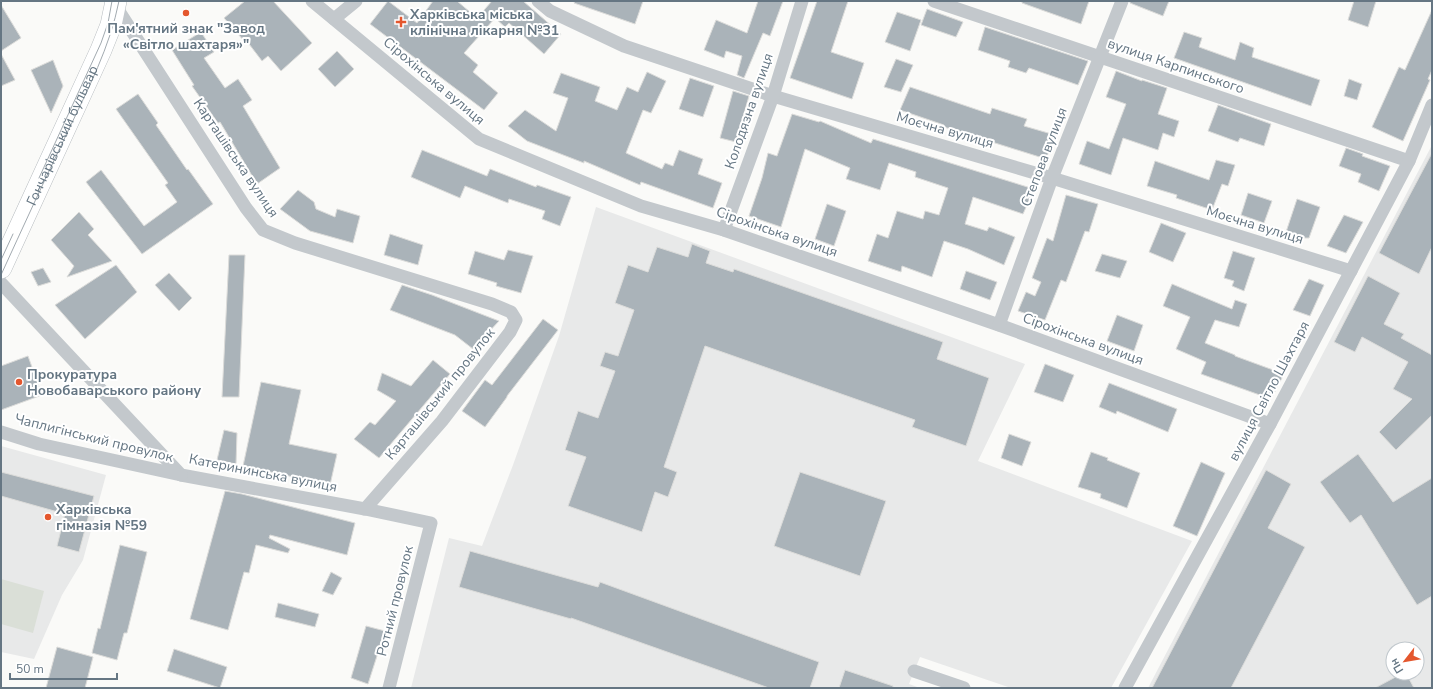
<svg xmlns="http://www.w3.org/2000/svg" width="1433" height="689" viewBox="0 0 1433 689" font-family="'Nunito Sans',sans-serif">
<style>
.built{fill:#e8e9e9;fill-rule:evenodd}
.green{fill:#dadfd7}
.building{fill:#aab3b9;stroke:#dcdcda}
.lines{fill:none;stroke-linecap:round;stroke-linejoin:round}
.primary-casing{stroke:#b5babe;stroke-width:22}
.street{stroke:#c3c8cc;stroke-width:13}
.primary{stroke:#fff;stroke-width:21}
.tram{stroke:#a2aab0;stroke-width:1}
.poi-dot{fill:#e4572e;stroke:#fff;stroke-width:1.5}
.labels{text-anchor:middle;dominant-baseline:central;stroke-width:4;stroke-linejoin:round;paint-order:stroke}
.poi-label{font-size:14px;font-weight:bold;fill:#657683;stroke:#fff;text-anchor:start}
.street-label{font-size:14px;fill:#657683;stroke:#fff}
</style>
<rect width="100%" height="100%" fill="#fafaf8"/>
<g class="built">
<path d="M1432 145V688H1148ZM1393 649H1417V673H1393Z"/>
<path d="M596 207 1025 364 978 461 1192 541 1111 688H1011L920 657 909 684 920 688H411L449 538 482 546 513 465 559 336Z"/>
<path d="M1 446 106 475 83 560 62 595 34 659 1 652Z"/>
</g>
<path class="green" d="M1 579 44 591 33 633 1 624Z"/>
<g class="building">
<path d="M245 1H273L312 43 281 71 268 56 262 61 246 40 245 42 224 18Z"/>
<path d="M388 1 417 23 433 1H457L477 18 492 1H523L561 34 544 54 509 23 505 27 495 18 464 53 478 65 473 72 498 93 484 110 370 24Z"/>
<path d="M575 1H643L635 24 574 3Z"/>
<path d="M758 1H783L770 36 763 33 744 78 737 75 742 56 726 51 724 58 704 50 716 20 747 33Z"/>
<path d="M817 1H848L831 52 864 63 852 99 790 78Z"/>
<path d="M1022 1H1089L1081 24 1022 3Z"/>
<path d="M1130 1H1169L1163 16 1130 3Z"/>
<path d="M1354 1H1376L1368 27 1348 20Z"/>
<path d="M1 5 21 38 1 51Z"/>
<path d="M927 9 963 22 956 37 921 25Z"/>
<path d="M1432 10V70L1428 79 1430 80 1403 141 1372 127 1399 67 1405 70Z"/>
<path d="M897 12 921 20 910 51 885 42Z"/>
<path d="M985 27 1088 61 1078 85 1029 68 1026 73 1008 67 1010 61 978 50Z"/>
<path d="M201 32 214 52 204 58 225 88 238 79 252 100 243 106 280 168 257 184 220 122 218 123 192 86 194 85 172 50Z"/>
<path d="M1184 32 1202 38 1199 47 1235 60 1240 42 1254 48 1252 57 1320 80 1311 106 1174 58Z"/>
<path d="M337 51 354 69 335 87 318 69Z"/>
<path d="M1 54 15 80 1 86Z"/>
<path d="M896 59 913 65 901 92 884 87Z"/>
<path d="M53 60 63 86 51 113 31 70Z"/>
<path d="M1116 71 1142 81V80L1167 88 1158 114 1179 121 1174 137 1163 133 1158 150 1123 138 1111 175 1079 164 1087 141 1109 149 1126 104 1106 97Z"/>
<path d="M647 72 666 81 651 113 643 110 626 153 662 169 665 163 673 166 679 150 703 159 698 174 722 183 713 208 641 182 640 185 584 161V163L527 141 508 126 525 110 556 131 568 98 553 93 561 73 600 87 595 101 617 110 627 87 638 92Z"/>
<path d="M690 78 714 86 703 117 679 109Z"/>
<path d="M1349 79 1362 84 1357 100 1344 96Z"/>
<path d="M910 87 990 114 992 108 1027 119 1024 126 1055 135 1046 159 944 127V125L900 110Z"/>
<path d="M733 91 749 96 736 142 720 138Z"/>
<path d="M138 94 158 123 156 125 187 170 188 169 213 204 142 254 86 182 101 170 144 226 177 202 165 185 168 183 116 109Z"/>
<path d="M1218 105 1271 124 1264 146 1240 138 1238 142 1208 131Z"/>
<path d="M792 114 819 122 820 121 871 143 873 139 1034 189 1023 214 973 197 965 224 987 231 989 227 1015 237 1004 265 968 249 944 241 932 277 902 266 901 272 868 261 877 234 888 238 897 211 923 219 925 211 939 215 948 188 915 177 916 172 889 163 880 190 846 179 850 168 805 149 781 227 749 216 762 178 768 153 777 156Z"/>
<path d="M1346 148 1363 154 1362 156 1390 166 1379 191 1358 182 1361 174 1339 166Z"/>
<path d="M422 150 487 176 490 169 536 187 537 185 571 197 560 226 542 219 545 211 509 199 508 203 465 186 460 198 411 177Z"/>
<path d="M1432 153V247L1419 274 1379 253Z"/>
<path d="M1216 160 1235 165 1228 186 1222 184 1212 210 1176 198 1177 195 1147 186 1155 161 1209 180Z"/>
<path d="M298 190 314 202 316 209 335 217 337 209 360 216 353 243 310 231 280 209Z"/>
<path d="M1248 193 1272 201 1264 223 1241 215Z"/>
<path d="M1066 195 1098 204 1089 232 1085 231 1066 282 1061 280 1045 320 1018 311 1026 292 1035 296 1041 282 1032 278 1047 238 1053 241Z"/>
<path d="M1297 199 1320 207 1309 238H1305L1286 232Z"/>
<path d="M827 204 846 211 834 246 815 239Z"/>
<path d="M79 212 94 229 88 235 112 261 67 277 74 266 51 240Z"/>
<path d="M1344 215 1363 222 1346 253 1327 246Z"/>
<path d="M1161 223 1186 233 1173 262 1149 252Z"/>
<path d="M390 234 423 245 418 265 384 255Z"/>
<path d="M692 244 710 251 706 263 733 272 734 269 943 342 937 359 989 378 966 446 912 427 915 420 705 346 664 467 677 472 668 497 655 492 642 532 568 506 586 457 565 450 578 411 598 418 615 371 600 366 605 352 618 356 634 310 615 303 628 265 648 272 657 247 688 257Z"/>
<path d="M508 250 533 256 521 293 496 286 497 283 468 274 475 251 504 260Z"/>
<path d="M1233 251 1255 258 1244 291 1232 286 1234 281 1224 278Z"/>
<path d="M1102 254 1127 261 1120 278 1095 271Z"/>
<path d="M229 255H245L239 397H222Z"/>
<path d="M116 265 137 292 85 339 55 305Z"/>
<path d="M43 268 51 282 38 286 31 272Z"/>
<path d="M966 271 997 282 990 300 960 289Z"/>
<path d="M169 273 192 298 179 311 155 285Z"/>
<path d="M1368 276 1400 293 1384 324 1404 334 1401 338 1432 355V415L1396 450 1379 432 1412 399 1393 389 1408 362 1362 337 1355 352 1334 342Z"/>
<path d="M1309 279 1324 285 1310 316 1293 310Z"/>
<path d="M1172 284 1232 309 1235 300 1247 304 1239 327 1215 320 1205 343 1235 355V356L1284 374 1271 399 1201 374 1206 362 1176 349 1190 317 1163 306Z"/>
<path d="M402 285 432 295 499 321 473 349 455 335 390 310Z"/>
<path d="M1117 315 1143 325 1134 351 1107 341Z"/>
<path d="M543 319 558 330 507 396V397L485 427 462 411 485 380 492 385Z"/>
<path d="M28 356 42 395 1 410V366Z"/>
<path d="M433 360 450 374 379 458 354 439 370 422 375 425 396 401 377 390 382 373 411 386Z"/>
<path d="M1045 364 1074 375 1063 402 1034 392Z"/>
<path d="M261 382 301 390 289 444 337 454 330 485 243 466Z"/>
<path d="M1109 383 1177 409 1168 432 1117 411 1116 414 1099 407Z"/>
<path d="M224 430 237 433 236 464 217 460Z"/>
<path d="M1009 434 1031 442 1022 466 1001 458Z"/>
<path d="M1091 452 1108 458 1107 460 1140 473 1127 508 1100 498 1101 494 1078 487Z"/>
<path d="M1358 454 1393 502 1432 478V596L1417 605 1361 515 1350 523 1320 482Z"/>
<path d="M1201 462 1225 473 1197 536 1173 526Z"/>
<path d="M1266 470 1291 484 1268 528 1305 547 1231 688H1152Z"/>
<path d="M1 472 94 496 79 552 57 546 65 514 1 496Z"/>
<path d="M800 472 886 501 860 576 774 546Z"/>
<path d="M225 491 242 494 355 523 347 555 270 535 269 538 290 549 288 553 256 545 249 573 244 572 228 630 190 619Z"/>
<path d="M120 545 147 552 127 633H124L117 660 92 653 98 628 100 629Z"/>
<path d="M470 551 598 587 600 582 819 662 810 688H769L571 618V619L459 587Z"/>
<path d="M331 572 342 578 333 595 322 591Z"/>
<path d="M278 603 319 614 315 627 275 617Z"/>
<path d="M366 626 385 631 368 684 351 678Z"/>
<path d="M57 647 93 657 85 688H46Z"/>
<path d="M174 649 227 667 220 688 167 671Z"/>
<path d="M845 670 893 686V688H839Z"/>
<path d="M1403 673H1406L1414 688H1375Z"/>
</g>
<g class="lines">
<g class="primary-casing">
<g id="primary">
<path id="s1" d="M1 268 101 50 111 25 116 1"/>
</g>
</g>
<g class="street">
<path d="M312 1 479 139 641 206 724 230 999 325 1270 424"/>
<path d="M538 1 550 11 624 46 773 96 1052 178 1351 271"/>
<path d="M934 1 1409 161"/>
<path d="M115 5 246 208 263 230 295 243 492 304 511 312 516 320 510 332 442 421 365 509"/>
<path d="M334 19 356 1"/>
<path d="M724 230 773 96 802 1"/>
<path d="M1 283 181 475 365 509 431 523 389 688"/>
<path d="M999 325 1052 178 1122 1"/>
<path d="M1 432 39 444 181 475"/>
<path d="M914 671 964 688"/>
<path d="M1125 688 1270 424 1409 161 1432 105"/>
</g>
<use href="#primary" class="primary"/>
<g class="tram">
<path d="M39 178 101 43 108 23 112 1"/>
<path d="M1 260 13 234"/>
<path d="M1 275C23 227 45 179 68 131 88 89 110 47 119 1"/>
</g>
</g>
<g class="poi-dot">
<circle cx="186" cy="13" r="4"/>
<path d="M399 16h4v4h4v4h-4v4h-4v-4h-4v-4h4z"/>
<circle cx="19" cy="382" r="4"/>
<circle cx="48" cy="517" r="4"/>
</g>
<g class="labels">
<g class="poi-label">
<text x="410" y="14">Харківська міська<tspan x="410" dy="16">клінічна лікарня №31</tspan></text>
<text x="186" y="28" text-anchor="middle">Пам'ятний знак "Завод<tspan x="186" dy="16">«Світло шахтаря»"</tspan></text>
<text x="27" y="374">Прокуратура<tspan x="27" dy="16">Новобаварського району</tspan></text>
<text x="56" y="509">Харківська<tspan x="56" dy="16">гімназія №59</tspan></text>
</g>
<g class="street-label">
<text transform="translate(1176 66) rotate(19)">вулиця Карпинського</text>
<text transform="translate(434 81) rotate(40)">Сірохінська вулиця</text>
<text transform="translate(749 111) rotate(-71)">Колодязна вулиця</text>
<text transform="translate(945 130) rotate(16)">Моєчна вулиця</text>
<text stroke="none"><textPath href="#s1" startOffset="146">Гончарівський бульвар</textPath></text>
<text transform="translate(1044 157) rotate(-69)">Степова вулиця</text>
<text transform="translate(236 158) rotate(56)">Карташівська вулиця</text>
<text transform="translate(1255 225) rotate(17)">Моєчна вулиця</text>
<text transform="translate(777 232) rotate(19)">Сірохінська вулиця</text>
<text transform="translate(1083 339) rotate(20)">Сірохінська вулиця</text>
<text transform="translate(1269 391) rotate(-62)">вулиця Світло Шахтаря</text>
<text transform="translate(440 394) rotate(-51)">Карташівський провулок</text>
<text transform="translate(94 438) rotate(14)">Чаплигінський провулок</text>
<text transform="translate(263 473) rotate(11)">Катерининська вулиця</text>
<text transform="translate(395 601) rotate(-76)">Ротний провулок</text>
</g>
</g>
<rect width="1433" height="689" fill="none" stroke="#657683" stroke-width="4"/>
<g transform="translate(1405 661) rotate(239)"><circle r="19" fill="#ffffff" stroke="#c1c8cd"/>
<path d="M0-3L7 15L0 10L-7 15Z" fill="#e4572e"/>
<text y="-6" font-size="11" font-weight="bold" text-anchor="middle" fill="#657683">Пн</text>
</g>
<path d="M10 673v6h107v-6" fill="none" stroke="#657683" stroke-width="2"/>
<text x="16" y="673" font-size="12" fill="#657683" stroke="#ffffff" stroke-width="3" paint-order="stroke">50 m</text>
</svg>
